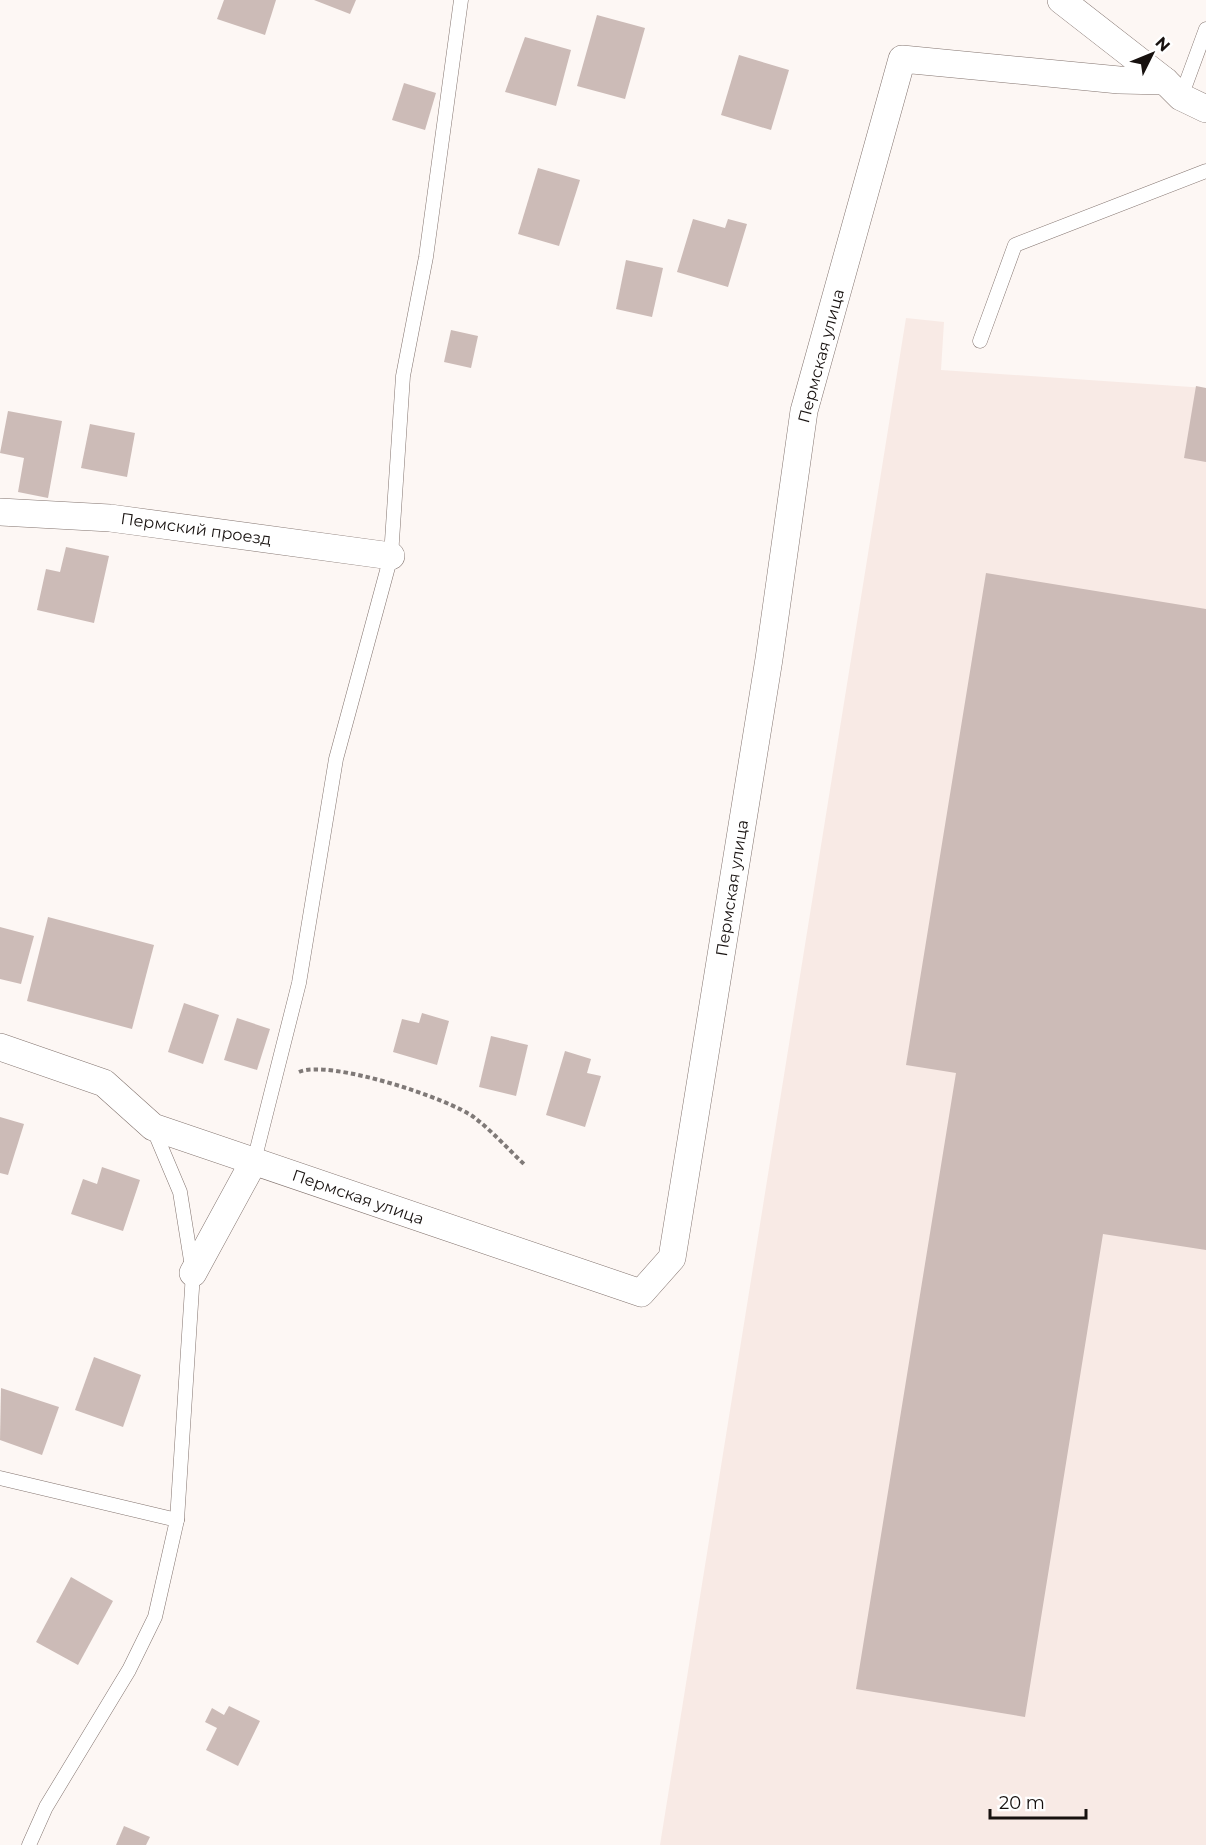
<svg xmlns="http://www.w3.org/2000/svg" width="1206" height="1845" viewBox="0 0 1206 1845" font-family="Montserrat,sans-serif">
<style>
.built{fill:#f8eae5}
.building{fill:#ccbbb7}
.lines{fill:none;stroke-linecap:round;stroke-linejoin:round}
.lane-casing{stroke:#83746f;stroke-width:15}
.street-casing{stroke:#83746f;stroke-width:28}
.path{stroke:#7f7977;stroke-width:4;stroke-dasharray:4.5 3;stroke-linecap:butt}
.lane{stroke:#fff;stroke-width:14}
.street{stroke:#fff;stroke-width:27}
.labels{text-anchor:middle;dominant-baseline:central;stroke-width:5;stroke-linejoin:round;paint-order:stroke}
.street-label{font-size:16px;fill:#17110f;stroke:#fff}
</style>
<rect width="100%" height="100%" fill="#fdf7f4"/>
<path class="built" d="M906 318 944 322 941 370 1206 388V1845H660Z"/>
<g class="building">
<path d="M224 0H276L265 35 217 19Z"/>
<path d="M314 0H356L350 14Z"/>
<path d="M597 15 645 28 625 99 577 86Z"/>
<path d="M525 37 571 50 556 106 505 92Z"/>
<path d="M739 55 789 70 771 130 721 115Z"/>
<path d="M404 83 436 93 425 130 392 120Z"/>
<path d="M538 168 580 180 559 246 518 234Z"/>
<path d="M693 219 725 228 728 219 747 224 728 287 677 272Z"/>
<path d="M626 260 663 268 652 317 616 309Z"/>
<path d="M451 330 478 336 471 368 444 362Z"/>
<path d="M1196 386 1206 388V462L1184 458Z"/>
<path d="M8 411 62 421 48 498 18 492 24 458 0 453Z"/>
<path d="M90 424 135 433 127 477 81 468Z"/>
<path d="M66 547 109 556 94 623 37 610 46 569 60 572Z"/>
<path d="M986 573 1206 609V1250L1103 1234 1025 1717 856 1689 956 1073 906 1065Z"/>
<path d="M48 917 154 945 132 1029 27 1001Z"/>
<path d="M0 927 34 936 21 984 0 979Z"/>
<path d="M184 1003 219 1015 203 1064 168 1052Z"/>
<path d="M422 1013 449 1021 437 1065 393 1052 402 1019 419 1023Z"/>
<path d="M237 1018 270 1029 257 1070 224 1060Z"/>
<path d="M491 1036 528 1045 516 1096 479 1087Z"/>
<path d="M565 1051 591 1059 587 1073 601 1076 585 1127 546 1115Z"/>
<path d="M0 1117 24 1124 8 1175 0 1173Z"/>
<path d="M102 1167 140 1180 123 1231 71 1214 83 1179 97 1184Z"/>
<path d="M94 1357 141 1375 123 1427 75 1410Z"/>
<path d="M1 1388 59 1407 42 1455 0 1440Z"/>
<path d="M71 1577 113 1601 78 1665 36 1642Z"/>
<path d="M229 1706 260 1721 238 1766 206 1750 217 1728 205 1722 212 1708 224 1715Z"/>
<path d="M124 1826 150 1837 146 1845H116Z"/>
</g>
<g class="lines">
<g class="lane-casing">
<g id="lane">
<path d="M1181 97 1206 29"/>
<path d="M980 341 1015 245 1206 171"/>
<path d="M254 1161 299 983 336 759 391 556 403 376 426 257 461 0"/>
<path d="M0 1478 177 1520"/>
<path d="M29 1845 46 1807 129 1670 155 1617 177 1520 193 1273 180 1192 153 1128"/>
</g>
</g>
<g class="street-casing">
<g id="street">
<path d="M1061 0 1165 81 1181 97 1206 109"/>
<path d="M0 512 110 518 391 556"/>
<path d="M0 1047 104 1083 153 1127 641 1293 672 1258 769 659 804 411 902 59 1119 80 1165 81"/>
<path d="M193 1273 254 1161"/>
</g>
</g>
<path class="path" d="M299 1072C329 1059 449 1098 475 1118 493 1132 509 1150 526 1166"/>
<use href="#lane" class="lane"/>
<use href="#street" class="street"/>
</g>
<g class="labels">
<g class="street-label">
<text transform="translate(821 356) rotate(-75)">Пермская улица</text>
<text transform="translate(196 529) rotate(8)">Пермский проезд</text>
<text transform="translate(732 888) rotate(-81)">Пермская улица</text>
<text transform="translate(358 1197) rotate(19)">Пермская улица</text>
</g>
</g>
<g transform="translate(1152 54) rotate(47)" stroke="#ffffff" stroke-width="4.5" paint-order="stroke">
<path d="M0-4.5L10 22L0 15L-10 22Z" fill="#17110f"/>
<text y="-9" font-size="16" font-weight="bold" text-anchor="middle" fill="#17110f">N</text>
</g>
<path d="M990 1809v9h96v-9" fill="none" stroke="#17110f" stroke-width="3"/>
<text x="999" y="1809" font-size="18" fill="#17110f" stroke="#ffffff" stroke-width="4.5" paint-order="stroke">20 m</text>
</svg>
